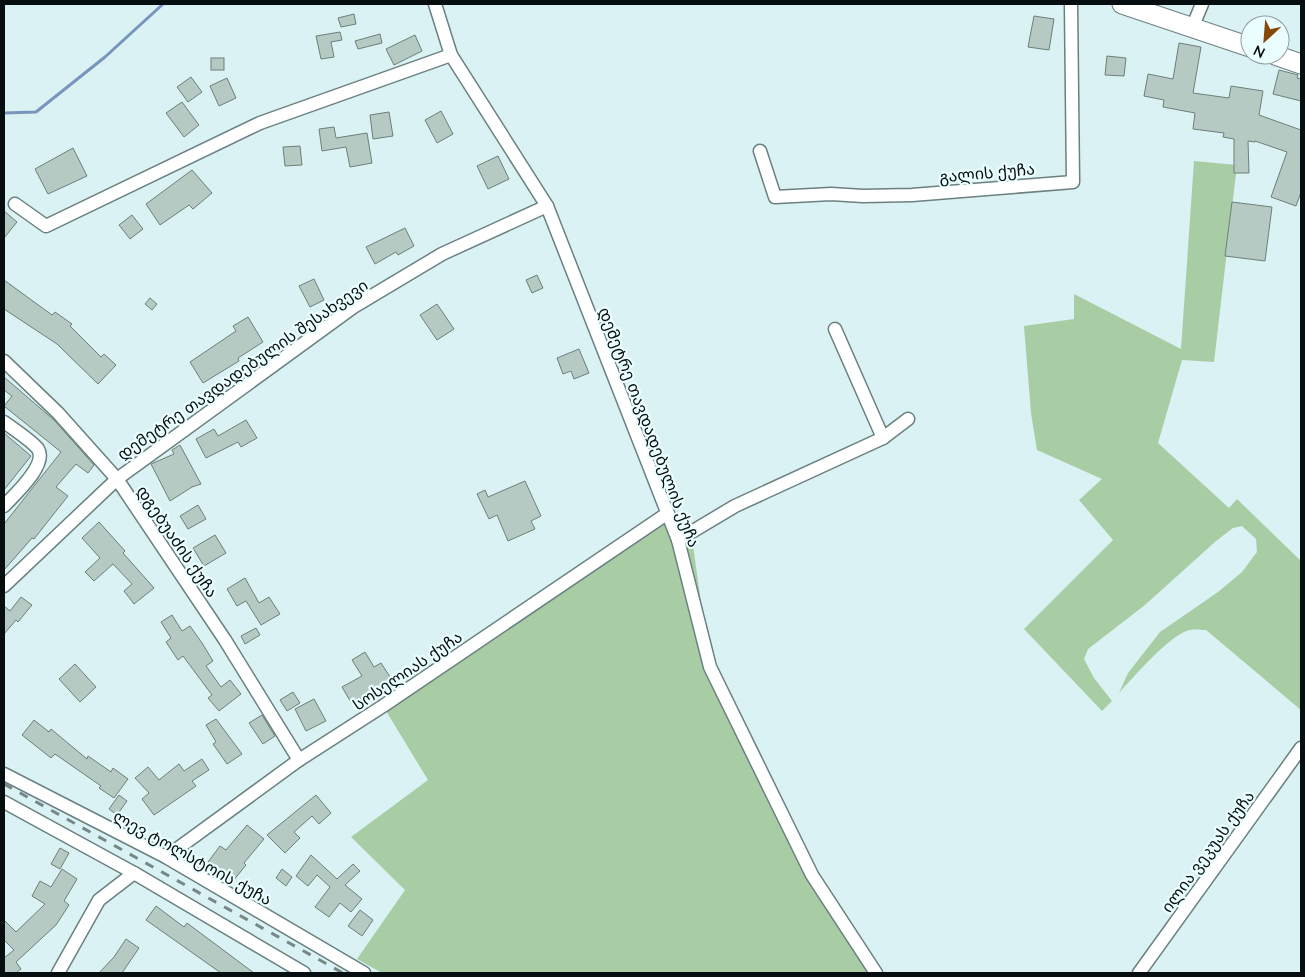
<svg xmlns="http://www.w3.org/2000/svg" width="1305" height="977" viewBox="0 0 1305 977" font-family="Lato,'Noto Sans Georgian',sans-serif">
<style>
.green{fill:#a8cda5}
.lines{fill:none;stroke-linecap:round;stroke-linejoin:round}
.stream{stroke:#7795bd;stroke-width:3}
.building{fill:#b5cac2;stroke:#6c8078}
.street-casing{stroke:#6a8081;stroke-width:15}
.secondary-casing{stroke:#6a8081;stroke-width:21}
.street{stroke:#fff;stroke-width:12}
.secondary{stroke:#fff;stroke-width:19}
.rail{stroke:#778788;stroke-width:3;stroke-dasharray:9 9;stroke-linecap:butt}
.labels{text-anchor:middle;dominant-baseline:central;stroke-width:4.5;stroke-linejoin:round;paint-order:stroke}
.street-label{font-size:16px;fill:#070e0f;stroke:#ebfeff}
</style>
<rect width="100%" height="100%" fill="#daf2f3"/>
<g class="green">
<path d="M1194 161 1237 165 1214 362 1182 360 1158 443 1229 508 1237 499 1301 561V710L1206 630C1201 630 1194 629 1190 630 1171 633 1133 678 1119 693L1128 673 1160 632 1218 592 1242 572 1257 552 1256 539 1242 526 1233 528 1216 541 1145 605 1088 649 1084 659 1094 678 1112 701 1102 711 1024 629 1113 540 1079 500 1102 479 1037 450 1031 413 1024 326 1074 319V294L1181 349Z"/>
<path d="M668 513 692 538 710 667 812 875 876 973H382L357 959 405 890 351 837 428 780 383 706Z"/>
</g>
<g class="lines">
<path class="stream" d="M4 113 36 112 105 57 163 4"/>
</g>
<g class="building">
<path d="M354 14 356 24 341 27 338 18Z"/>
<path d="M1034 16 1054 19 1049 50 1028 47Z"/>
<path d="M340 32 342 40 331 42 334 57 321 59 316 36Z"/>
<path d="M380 34 382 43 358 49 355 41Z"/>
<path d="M415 35 422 51 394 65 386 49Z"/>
<path d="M1179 43 1201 47 1193 93 1229 98 1231 86 1263 91 1259 115 1301 130V192L1296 206 1271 197 1287 152 1255 141V142L1248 141 1249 173H1234V139L1223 137 1224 133 1193 129 1195 113 1163 107 1164 100 1144 96 1148 74 1173 79Z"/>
<path d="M1107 56 1126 58 1124 76 1105 75Z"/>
<rect x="211" y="58" width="13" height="12"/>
<path d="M1279 70 1298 75 1297 78 1301 79V101L1273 94Z"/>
<path d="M191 77 202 92 188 102 177 87Z"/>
<path d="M227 78 236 98 219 106 210 86Z"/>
<path d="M182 102 199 125 184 137 166 113Z"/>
<path d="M441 111 453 134 437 143 425 120Z"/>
<path d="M389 112 393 136 373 139 370 115Z"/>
<path d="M334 127 336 138 367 133 372 163 350 167 346 147 322 151 319 129Z"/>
<path d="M300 146 302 165 285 166 283 147Z"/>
<path d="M73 148 87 176 48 194 35 169Z"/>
<path d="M498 156 509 179 488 189 477 166Z"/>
<path d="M192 170 212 193 193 209 189 205 160 225 146 204Z"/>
<path d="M1232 202 1272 207 1265 261 1225 256Z"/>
<path d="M4 211 17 222 4 238Z"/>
<path d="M132 215 143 229 130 239 119 225Z"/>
<path d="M405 228 414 246 398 255 396 252 375 264 366 247Z"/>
<path d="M537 275 543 288 532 293 526 280Z"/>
<path d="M314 279 324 300 310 307 299 286Z"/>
<path d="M4 280 52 315 55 312 72 324 70 326 101 357 104 354 116 365 98 384 57 344 4 309Z"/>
<path d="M150 298 157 304 152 310 145 304Z"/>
<path d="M437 304 454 329 437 340 420 315Z"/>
<path d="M248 317 263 342 238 358 239 361 203 383 190 362 236 331 233 326Z"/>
<path d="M579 349 589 373 574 379 571 371 563 374 557 358Z"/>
<path d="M4 377 54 420 94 465 88 473 76 464 56 487 68 496 34 539 32 538 4 570V524L61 452 4 406 12 396 4 390Z"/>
<path d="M246 420 257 438 241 447 238 442 206 458 196 439 214 429 218 436Z"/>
<path d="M4 433 31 456 4 490Z"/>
<path d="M180 445 201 484 192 487 170 501 151 464 174 454 172 450Z"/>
<path d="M525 481 541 516 531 521 535 529 508 541 497 515 489 519 477 494 485 490 488 497Z"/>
<path d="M198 505 206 519 188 529 180 516Z"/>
<path d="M99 522 125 551 123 553 154 588 134 604 124 591 132 584 113 564 94 581 85 572 100 558 82 538Z"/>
<path d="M215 535 226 553 204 566 193 548Z"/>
<path d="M245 578 259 603 269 597 280 614 261 625 246 601 237 606 227 589Z"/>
<path d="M21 597 32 605 18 622 16 620 4 634V606L10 611Z"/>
<path d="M172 615 182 631 190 626 202 643 213 661 206 666 221 687 230 680 241 694 219 711 208 698 212 695 183 656 178 660 166 642 171 638 161 622Z"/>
<path d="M256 628 260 635 245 644 241 636Z"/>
<path d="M365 652 374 667 381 663 392 680 352 704 342 687 362 676 352 660Z"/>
<path d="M75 664 96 687 80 702 59 679Z"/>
<path d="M293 692 300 703 287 711 280 700Z"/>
<path d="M314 699 326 721 306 731 295 709Z"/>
<path d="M262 715 275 736 263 744 249 723Z"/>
<path d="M216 719 242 754 227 764 213 744 216 742 206 725Z"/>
<path d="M34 720 49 732 51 729 87 759 88 756 111 772 113 768 128 779 114 798 99 788 101 786 55 754 51 758 22 735Z"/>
<path d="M202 759 209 770 192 781 196 786 154 815 142 799 149 793 135 778 148 767 159 780 179 764 184 771Z"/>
<path d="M119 795 127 801 117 815 109 809Z"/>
<path d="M316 795 331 813 319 824 312 816 294 832 300 838 285 853 267 835Z"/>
<path d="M247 825 264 839 244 863 246 865 233 881 208 862 220 846 226 850Z"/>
<path d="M60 848 69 853 60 869 51 864Z"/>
<path d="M311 855 337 879 353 864 360 871 345 885 362 899 351 912 340 903 329 917 315 907 330 887 317 875 308 886 296 876Z"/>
<path d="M62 869 77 879 64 901 69 905 56 925 16 962 21 969 16 973H4V958L14 950 4 940V920L16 932 45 904 32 896 40 881 51 887Z"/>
<path d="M282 869 292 877 286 886 276 878Z"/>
<path d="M156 906 184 927 187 923 254 973H221L146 920Z"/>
<path d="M360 910 373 920 362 936 348 926Z"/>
<path d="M126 939 139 948 122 973H99L114 957Z"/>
</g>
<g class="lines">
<g class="street-casing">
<g id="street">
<path d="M435 4 451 55 547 206 678 540 710 667 812 875 876 973"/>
<path d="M1192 28 1202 4"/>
<path d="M760 151 775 197 831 194 863 196 912 195 1073 182 1071 4"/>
<path d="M15 204 46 226 260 123 451 55"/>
<path d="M835 329 883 438"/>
<path d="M4 361 58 413 117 479 225 640 299 760"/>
<path d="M4 422C12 428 32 441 38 449 48 465 14 495 4 506"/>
<path d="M678 540 735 506 883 438 908 419"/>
<path d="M4 586 117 479 355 306 442 254 547 206"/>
<path d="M4 774 166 857 364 973"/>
<path d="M4 802 134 873 304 973"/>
<path d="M166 857 299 760 383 706 668 513"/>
<path d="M58 973 99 900 134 873"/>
<path d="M1139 973 1301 748"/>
</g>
</g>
<g class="secondary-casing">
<g id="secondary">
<path d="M1122 4 1250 47"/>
<path d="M1275 55 1301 64"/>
</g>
</g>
<use href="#street" class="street"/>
<use href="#secondary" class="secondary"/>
<path class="rail" d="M4 784 343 973"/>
</g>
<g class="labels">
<g class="street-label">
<text transform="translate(987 172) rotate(-5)">გალის ქუჩა</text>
<text transform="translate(242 369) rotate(-35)">დემეტრე თავდადებულის შესახვევი</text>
<text transform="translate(650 427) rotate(69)">დემეტრე თავდადებულის ქუჩა</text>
<text transform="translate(178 541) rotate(56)">დგებუაძის ქუჩა</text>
<text transform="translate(407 670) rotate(-34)">სოსელიას ქუჩა</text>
<text transform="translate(1207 851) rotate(-54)">ილია ვეკუას ქუჩა</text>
<text transform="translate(193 857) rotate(29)">ლევ ტოლსტოის ქუჩა</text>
</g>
</g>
<rect width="1305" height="977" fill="none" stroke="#070e0f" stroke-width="10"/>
<g transform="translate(1265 40) rotate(206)"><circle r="24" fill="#ebfeff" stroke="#909e9f"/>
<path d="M0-4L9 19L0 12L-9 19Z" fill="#854807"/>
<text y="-8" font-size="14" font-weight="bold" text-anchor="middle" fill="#070e0f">N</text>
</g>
</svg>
